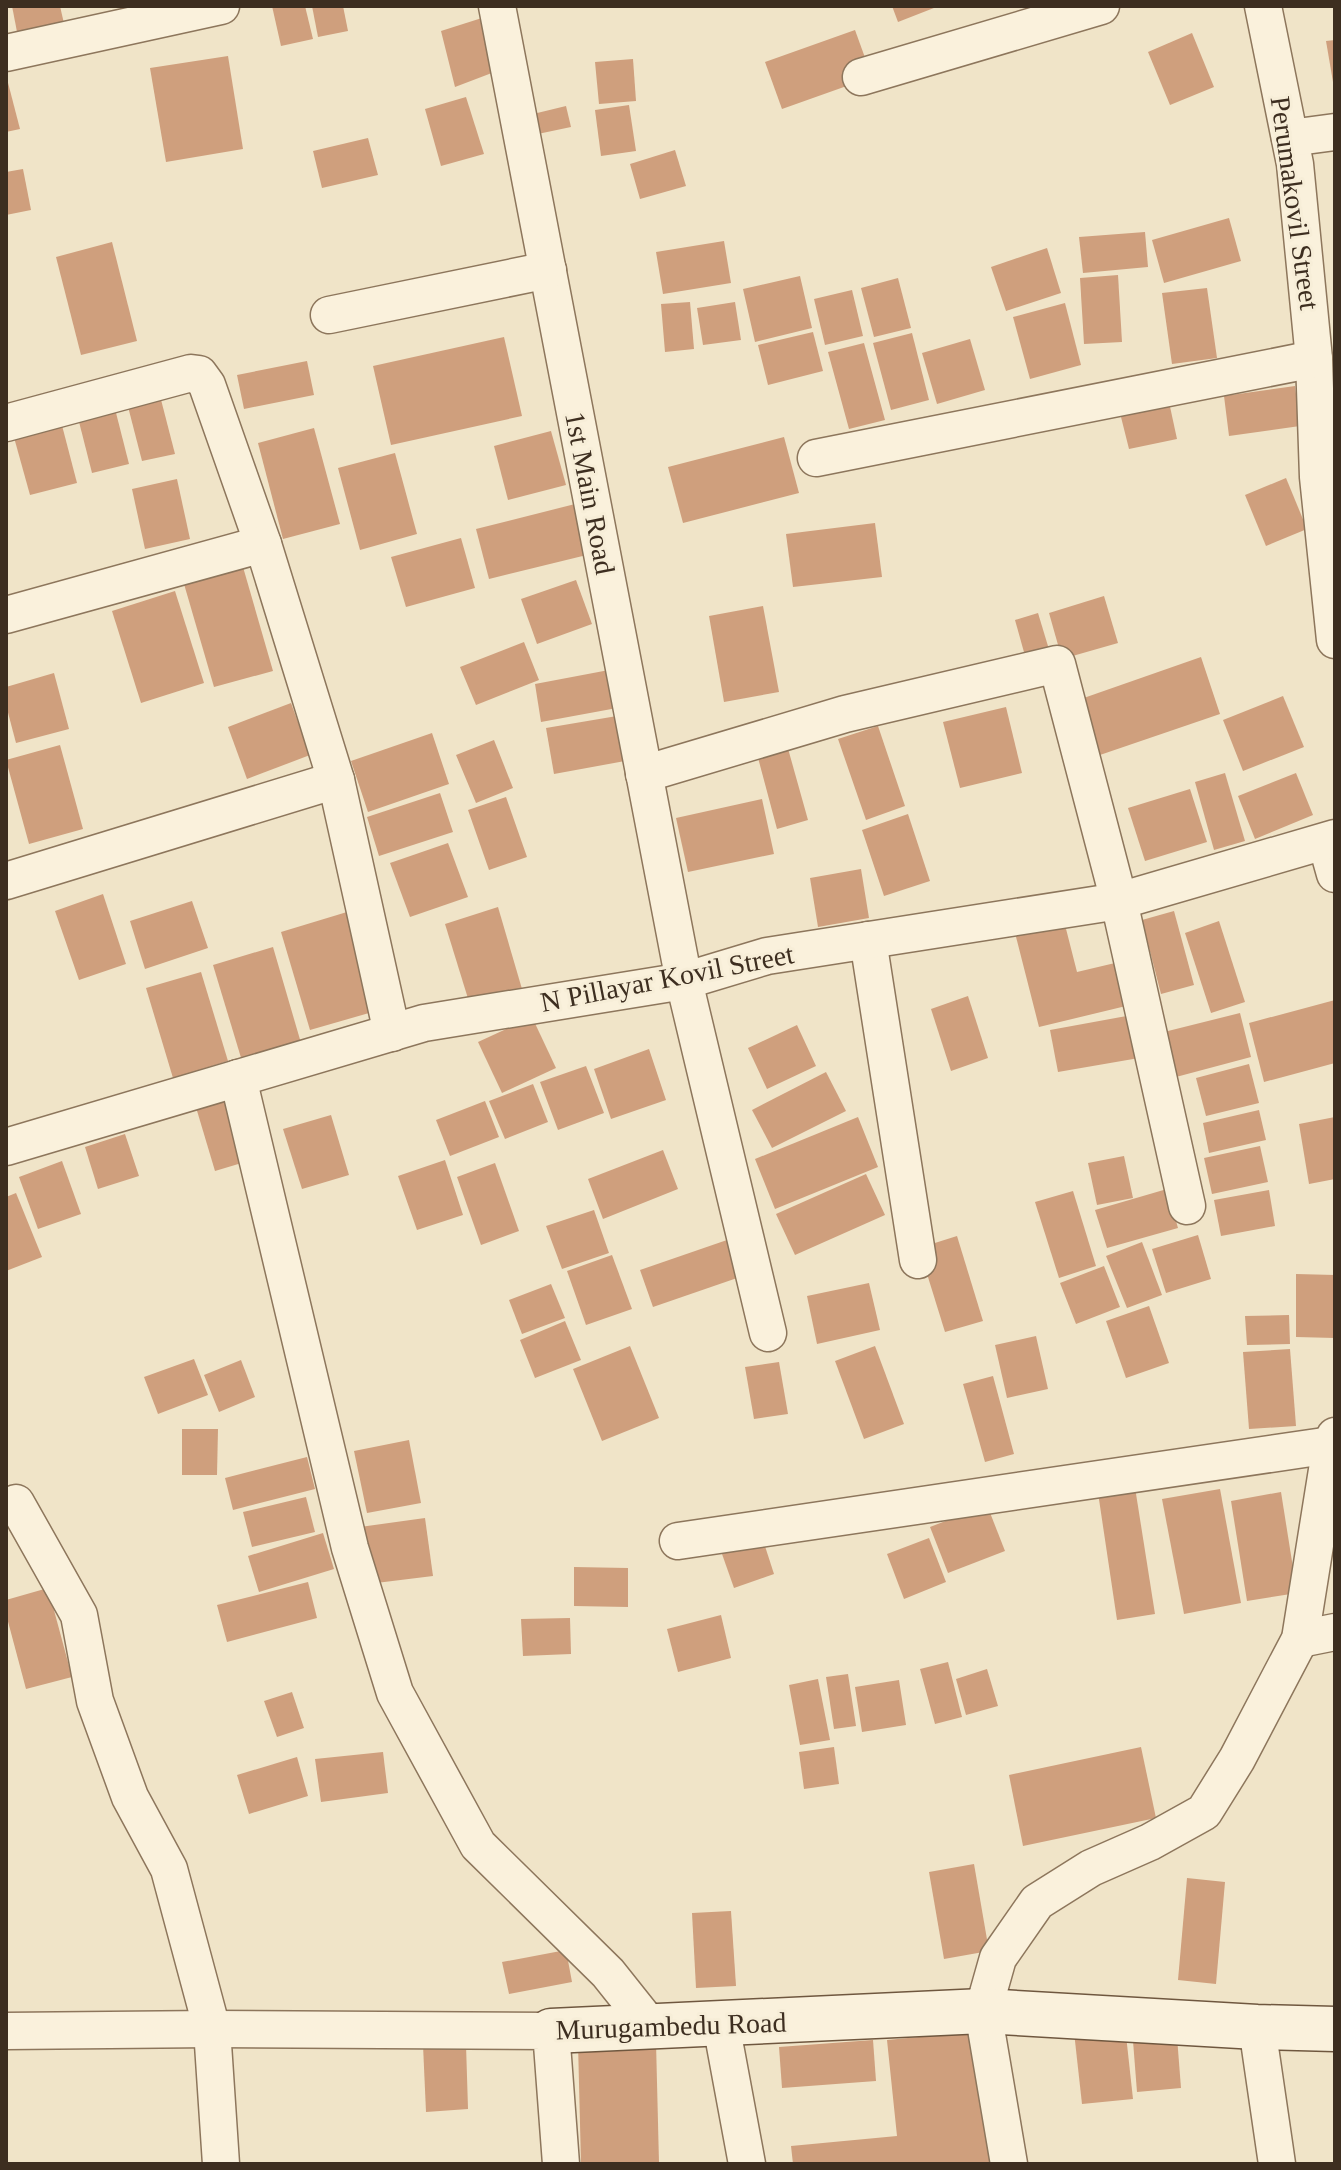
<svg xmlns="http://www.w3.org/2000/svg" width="1341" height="2170" viewBox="0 0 1341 2170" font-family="Georgia,serif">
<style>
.building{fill:#cf9f7d}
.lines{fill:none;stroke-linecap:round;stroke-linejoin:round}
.street-casing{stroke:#8d765c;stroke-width:39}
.secondary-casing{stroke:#6f573f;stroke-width:47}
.street{stroke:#faf1dc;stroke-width:36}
.secondary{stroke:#faf1dc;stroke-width:44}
.labels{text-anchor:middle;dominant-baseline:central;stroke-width:6;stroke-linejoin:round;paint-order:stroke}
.street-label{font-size:28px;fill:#3d2e20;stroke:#f7eed8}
</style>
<rect width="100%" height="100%" fill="#f0e4c8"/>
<g class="building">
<path d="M12 6H60L65 28 18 37Z"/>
<path d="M272 6H305L313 39 281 46Z"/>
<path d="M312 6H343L348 31 318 37Z"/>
<path d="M892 6H939L898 22Z"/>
<path d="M485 17 497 71 455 87 441 31Z"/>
<path d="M855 30 872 77 782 109 765 62Z"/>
<path d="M1192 33 1214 87 1170 105 1148 52Z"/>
<path d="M1335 40V82H1333L1326 41Z"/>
<path d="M228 56 243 149 166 162 150 68Z"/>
<path d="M633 59 636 101 599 104 595 62Z"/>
<path d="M6 75 20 129 6 132Z"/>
<path d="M466 97 484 154 441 166 425 109Z"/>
<path d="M629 105 636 151 601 156 595 110Z"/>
<path d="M566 106 571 127 533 135 529 115Z"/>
<path d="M368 138 378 175 322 188 313 151Z"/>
<path d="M675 150 686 186 640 199 630 164Z"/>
<path d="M23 169 31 210 6 215V172Z"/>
<path d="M1229 218 1241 261 1164 283 1152 240Z"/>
<path d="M1145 232 1148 267 1083 273 1079 237Z"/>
<path d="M724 241 731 283 663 294 656 252Z"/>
<path d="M112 242 137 341 81 355 56 257Z"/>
<path d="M1047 248 1061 293 1006 311 991 267Z"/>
<path d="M1118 275 1122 342 1084 344 1080 278Z"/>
<path d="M800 276 812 328 755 342 743 289Z"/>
<path d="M898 278 911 328 874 337 861 288Z"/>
<path d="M1207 288 1217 358 1172 364 1162 293Z"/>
<path d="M852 290 863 336 825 345 814 299Z"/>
<path d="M690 302 694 349 665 352 661 304Z"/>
<path d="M735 302 741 340 703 345 697 308Z"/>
<path d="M1065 303 1081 365 1030 379 1013 317Z"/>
<path d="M813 332 823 371 768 385 758 345Z"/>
<path d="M912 333 929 400 891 410 873 343Z"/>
<path d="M504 337 522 416 391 445 373 366Z"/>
<path d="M970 339 985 390 937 404 922 353Z"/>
<path d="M864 343 885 420 849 429 828 352Z"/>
<path d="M307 361 314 395 244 409 237 375Z"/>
<path d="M1295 386 1300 426 1229 436 1224 396Z"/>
<path d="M158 388 175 454 142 461 125 395Z"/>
<path d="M112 397 129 464 92 473 75 406Z"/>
<path d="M1169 402 1177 439 1129 449 1120 413Z"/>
<path d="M58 410 77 483 30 495 10 423Z"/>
<path d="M314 428 340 524 283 539 258 443Z"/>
<path d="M551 431 566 485 508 500 494 446Z"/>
<path d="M784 437 799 493 683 523 668 467Z"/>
<path d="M395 453 417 534 360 550 338 468Z"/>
<path d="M1286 478 1307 529 1266 546 1245 495Z"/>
<path d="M177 479 190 539 145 549 132 489Z"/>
<path d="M587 501 599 552 489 579 476 529Z"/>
<path d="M875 523 882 577 793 587 786 534Z"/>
<path d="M461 538 475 588 406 607 391 557Z"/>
<path d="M243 567 273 671 214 687 184 584Z"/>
<path d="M576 580 592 624 537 644 521 599Z"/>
<path d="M175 591 204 683 141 703 112 611Z"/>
<path d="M1104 596 1118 643 1062 659 1049 613Z"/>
<path d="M763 606 779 692 724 702 709 616Z"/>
<path d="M1038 613 1051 656 1027 663 1015 620Z"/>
<path d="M524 642 539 680 476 705 460 667Z"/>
<path d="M1201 657 1220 714 1097 756 1078 700Z"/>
<path d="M609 670 617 708 541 722 535 684Z"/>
<path d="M54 673 69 729 16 743 6 705V687Z"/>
<path d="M1283 696 1304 747 1243 771 1223 720Z"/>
<path d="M291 703 310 755 247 779 228 727Z"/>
<path d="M1006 707 1022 773 960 788 943 722Z"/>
<path d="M617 716 625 761 554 774 546 728Z"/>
<path d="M878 726 905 806 866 820 838 739Z"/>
<path d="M432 733 449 784 368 812 351 761Z"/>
<path d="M494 740 513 788 476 803 456 755Z"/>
<path d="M60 745 83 829 29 844 6 760Z"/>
<path d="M787 745 808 820 777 829 757 754Z"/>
<path d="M1225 773 1245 841 1214 850 1195 782Z"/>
<path d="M1296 773 1313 815 1255 839 1238 796Z"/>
<path d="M1190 789 1207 842 1145 861 1128 808Z"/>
<path d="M440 793 453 832 379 856 367 817Z"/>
<path d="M506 797 527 857 489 870 468 810Z"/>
<path d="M762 799 774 854 688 872 676 818Z"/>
<path d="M908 814 930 881 884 896 862 830Z"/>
<path d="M448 843 468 897 410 917 390 863Z"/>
<path d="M861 869 869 918 818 927 810 878Z"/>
<path d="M103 894 126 964 79 980 55 911Z"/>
<path d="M192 901 208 948 145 969 130 921Z"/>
<path d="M498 907 522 989 470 1005 445 924Z"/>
<path d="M1174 911 1194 985 1161 994 1142 920Z"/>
<path d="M347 912 376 1011 310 1030 281 932Z"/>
<path d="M1063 917 1077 972 1115 963 1126 1006 1039 1027 1014 929Z"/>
<path d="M1219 921 1245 1002 1211 1013 1185 933Z"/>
<path d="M273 947 301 1043 242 1061 213 965Z"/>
<path d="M201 972 228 1061 173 1078 146 988Z"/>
<path d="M968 996 988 1058 951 1071 931 1009Z"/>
<path d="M1335 1000V1063L1264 1082 1249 1023Z"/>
<path d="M1240 1013 1251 1057 1176 1077 1164 1032Z"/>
<path d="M1132 1015 1139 1058 1058 1072 1050 1030Z"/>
<path d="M532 1017 556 1068 502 1093 478 1042Z"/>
<path d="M797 1025 816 1066 767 1089 748 1048Z"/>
<path d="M649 1049 666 1100 611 1119 594 1069Z"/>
<path d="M1249 1064 1259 1103 1206 1116 1196 1078Z"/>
<path d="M586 1066 604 1113 558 1130 540 1082Z"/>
<path d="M826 1072 846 1111 772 1148 752 1110Z"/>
<path d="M533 1084 548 1122 505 1139 489 1101Z"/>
<path d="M225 1095 245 1162 215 1171 195 1104Z"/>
<path d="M485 1101 499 1137 450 1156 436 1120Z"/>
<path d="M1259 1110 1266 1140 1209 1153 1203 1123Z"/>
<path d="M331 1115 349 1175 302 1189 283 1129Z"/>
<path d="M858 1117 878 1167 775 1209 755 1159Z"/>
<path d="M1335 1117V1179L1309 1184 1299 1124Z"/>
<path d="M125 1134 139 1176 98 1189 85 1147Z"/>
<path d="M1260 1146 1268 1182 1212 1194 1204 1158Z"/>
<path d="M663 1150 678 1189 603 1219 588 1179Z"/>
<path d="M1124 1156 1133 1198 1097 1205 1088 1163Z"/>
<path d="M445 1160 463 1215 417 1230 398 1176Z"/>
<path d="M62 1161 81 1214 38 1229 19 1177Z"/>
<path d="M495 1163 519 1231 481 1245 457 1177Z"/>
<path d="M866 1174 885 1215 795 1255 776 1214Z"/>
<path d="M1167 1189 1178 1228 1107 1248 1095 1210Z"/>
<path d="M1269 1190 1275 1226 1221 1236 1214 1200Z"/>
<path d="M1073 1191 1096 1266 1059 1278 1035 1202Z"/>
<path d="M16 1193 42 1257 6 1271V1197Z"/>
<path d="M594 1210 609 1253 562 1269 546 1226Z"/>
<path d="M1198 1235 1211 1279 1166 1293 1152 1249Z"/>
<path d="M957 1236 983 1321 945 1332 919 1248Z"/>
<path d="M727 1240 740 1277 653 1307 640 1270Z"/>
<path d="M1142 1242 1162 1295 1127 1308 1106 1256Z"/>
<path d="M612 1255 632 1309 586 1325 567 1271Z"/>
<path d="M1104 1266 1120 1307 1076 1324 1060 1283Z"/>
<path d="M1296 1274 1335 1275V1338L1296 1337Z"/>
<path d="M869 1283 880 1330 817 1344 807 1296Z"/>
<path d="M551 1284 565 1318 522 1334 509 1300Z"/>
<path d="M1149 1306 1169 1363 1126 1378 1106 1321Z"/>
<path d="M1289 1315 1290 1344 1247 1345 1245 1316Z"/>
<path d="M565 1321 581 1360 535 1378 520 1340Z"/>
<path d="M1036 1336 1048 1389 1007 1398 995 1345Z"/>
<path d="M630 1346 659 1418 602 1441 573 1369Z"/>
<path d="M875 1346 904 1424 864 1439 835 1361Z"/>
<path d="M1290 1349 1296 1426 1249 1429 1243 1352Z"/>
<path d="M194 1359 208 1395 158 1414 144 1377Z"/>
<path d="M241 1360 255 1397 219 1412 204 1375Z"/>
<path d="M779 1362 788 1414 754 1419 745 1367Z"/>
<path d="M993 1376 1014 1454 985 1462 963 1384Z"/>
<path d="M182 1429H218L217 1475H182Z"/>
<path d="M409 1440 421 1503 367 1513 354 1451Z"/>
<path d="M307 1457 315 1489 233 1510 225 1478Z"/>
<path d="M1134 1481 1155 1614 1117 1620 1097 1486Z"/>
<path d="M1220 1489 1241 1603 1184 1614 1162 1499Z"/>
<path d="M1281 1492 1297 1593 1247 1601 1231 1501Z"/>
<path d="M306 1497 315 1532 252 1547 243 1512Z"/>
<path d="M987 1505 1005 1551 948 1573 930 1527Z"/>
<path d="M425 1518 433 1576 368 1584 360 1527Z"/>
<path d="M323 1533 334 1569 259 1592 248 1556Z"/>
<path d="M929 1538 946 1582 904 1599 887 1554Z"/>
<path d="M763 1540 774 1574 734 1588 722 1554Z"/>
<path d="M574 1567 628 1568V1607L574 1606Z"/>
<path d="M308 1582 317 1618 227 1642 217 1605Z"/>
<path d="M48 1588 72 1677 26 1689 6 1614V1600Z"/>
<path d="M721 1615 731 1658 678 1672 667 1629Z"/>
<path d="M570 1618 571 1654 523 1656 521 1619Z"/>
<path d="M948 1662 962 1717 935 1724 920 1669Z"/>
<path d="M987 1669 998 1706 966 1715 956 1679Z"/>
<path d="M848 1674 856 1726 834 1729 826 1677Z"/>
<path d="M818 1679 830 1740 800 1745 789 1685Z"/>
<path d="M899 1680 906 1725 862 1732 855 1687Z"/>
<path d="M292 1692 304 1728 277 1737 264 1701Z"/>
<path d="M834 1747 839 1784 804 1789 799 1752Z"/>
<path d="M1141 1747 1156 1818 1023 1846 1009 1775Z"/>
<path d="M383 1752 388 1793 321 1802 315 1759Z"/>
<path d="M297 1757 308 1796 249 1814 237 1775Z"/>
<path d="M974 1864 989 1951 944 1959 929 1872Z"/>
<path d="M1187 1878 1225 1882 1216 1984 1178 1980Z"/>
<path d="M731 1911 736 1986 696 1988 692 1913Z"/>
<path d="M566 1950 572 1982 509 1994 502 1962Z"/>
<path d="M1125 2026 1133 2099 1082 2104 1074 2032Z"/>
<path d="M972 2032 979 2100 998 2098V2164H793L791 2146 897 2136 887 2040Z"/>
<path d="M1177 2037 1181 2088 1137 2092 1133 2041Z"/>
<path d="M873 2040 876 2081 782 2088 779 2047Z"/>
<path d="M656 2042 659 2163 581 2164 578 2043Z"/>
<path d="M466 2044 468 2109 426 2112 423 2045Z"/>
</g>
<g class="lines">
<g class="street-casing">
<g id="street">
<path d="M497 6 684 981 768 1333"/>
<path d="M1263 6 1295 164 1314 359 1318 477 1335 640"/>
<path d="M6 53 221 6"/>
<path d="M861 77 1101 6"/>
<path d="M1290 138 1335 132"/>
<path d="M329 315 548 270"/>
<path d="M6 423 191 373 199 374 207 385 263 544"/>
<path d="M816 458 1314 359"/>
<path d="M6 615 263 544 336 780 392 1033"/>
<path d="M644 774 845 714 1057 664 1119 901 1187 1206"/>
<path d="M1326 842 1335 874"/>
<path d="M6 881 336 780"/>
<path d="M868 940 918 1260"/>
<path d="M238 1078 350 1548 395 1693 478 1845 608 1973 651 2027"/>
<path d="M6 1147 424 1023 684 981 767 956 1119 901 1335 838"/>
<path d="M16 1503 79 1615 95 1701 130 1797 169 1869 212 2029 221 2164"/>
<path d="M678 1541 1331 1445"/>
<path d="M1300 1639 1335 1632"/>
<path d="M721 2024 747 2164"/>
<path d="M1257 2027 1277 2164"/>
<path d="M6 2031 212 2029 551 2031 561 2164"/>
<path d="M1009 2164 983 2011 998 1958 1037 1902 1091 1868 1150 1842 1204 1812 1237 1759 1300 1639 1331 1445 1335 1436"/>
</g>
</g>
<g class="secondary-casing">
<path id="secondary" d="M551 2031 983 2011 1257 2027 1335 2029"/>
</g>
<use href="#street" class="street"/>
<use href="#secondary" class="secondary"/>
</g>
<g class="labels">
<g class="street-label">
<text transform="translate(1295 203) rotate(82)">Perumakovil Street</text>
<text transform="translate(590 493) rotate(79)">1st Main Road</text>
<text transform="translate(667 978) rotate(-11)">N Pillayar Kovil Street</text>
<text transform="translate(671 2026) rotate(-2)">Murugambedu Road</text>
</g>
</g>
<rect width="1341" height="2170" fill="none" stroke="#3d2e20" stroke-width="16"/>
</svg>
